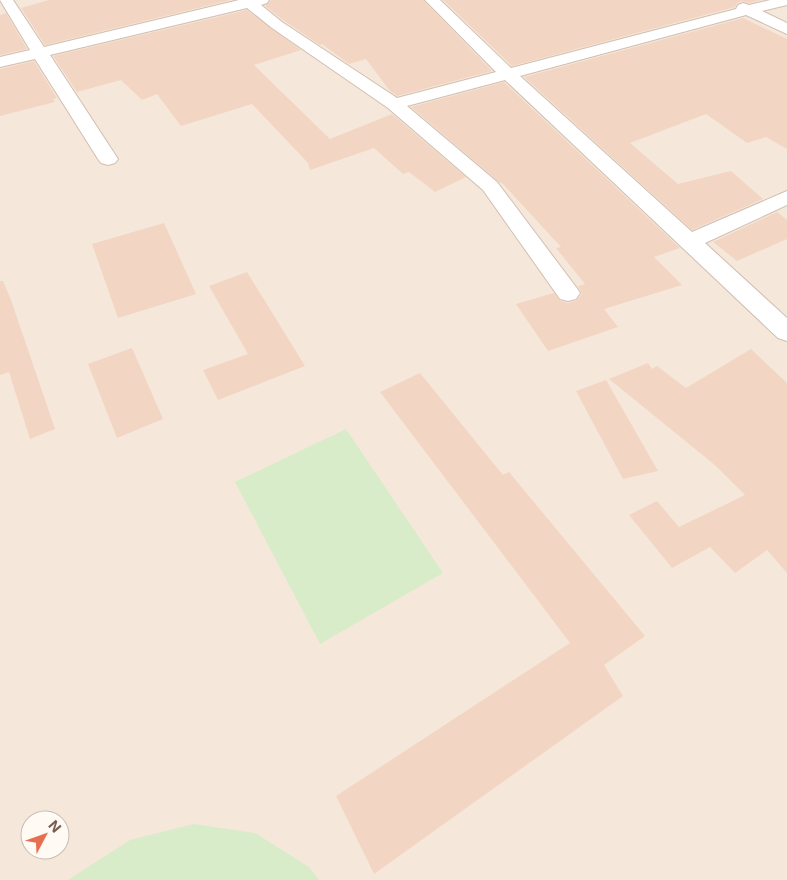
<svg xmlns="http://www.w3.org/2000/svg" width="787" height="880" viewBox="0 0 787 880" font-family="Inter,sans-serif">
<style>
.residential{fill:#f5e8da;fill-rule:evenodd}
.green{fill:#d8ecc9}
.building{fill:#f3d5c3}
.lines{fill:none;stroke-linecap:round;stroke-linejoin:round}
.minor-casing{stroke:#d1beb0;stroke-width:2}
.minor{fill:#fff;fill-rule:evenodd}
</style>
<rect width="100%" height="100%" fill="#fdf6ec"/>
<path class="residential" d="M0 0H787V880H0ZM30 820H60V850H30Z"/>
<g class="green">
<path d="M346 429 443 573 320 644 235 482Z"/>
<path d="M194 824 255 833 309 867 319 880H68L130 840Z"/>
</g>
<g class="building">
<path d="M49 0H231L45 45 21 8Z"/>
<path d="M271 0H423L492 71 397 96 390 91 366 59 349 64 322 44 320 45 283 20 265 6Z"/>
<path d="M443 0H762L749 3 742 1 737 3 735 7 512 66Z"/>
<path d="M247 10 301 50 254 65 330 139 392 114 466 177 435 192 409 172 403 174 374 148 310 170 308 163 252 104 181 126 157 94 142 100 121 80 77 92 53 56Z"/>
<path d="M6 13 27 49 0 55V15Z"/>
<path d="M743 18 787 39V149L766 137 747 143 706 114 630 143 678 184 731 171 763 199 692 230 524 77Z"/>
<path d="M34 61 57 98 53 99 55 102 0 116V69Z"/>
<path d="M504 82 680 248 654 257 682 285 604 309 618 327 548 351 516 304 554 293 560 301 568 303 576 301 582 294 578 286 585 284 556 248 561 247 502 183H500L411 107Z"/>
<path d="M777 212 787 220V239L737 261 713 242Z"/>
<path d="M164 223 196 294 118 318 92 244Z"/>
<path d="M247 272 305 366 218 400 203 370 248 354 209 286Z"/>
<path d="M0 281H3L11 300 55 429 30 439 9 372 0 375Z"/>
<path d="M132 348 163 419 117 438 88 364Z"/>
<path d="M751 349 787 383V573L767 550 735 573 710 547 672 568 629 515 657 501 679 527 745 495 716 466 609 379 648 363 652 369 657 366 686 388Z"/>
<path d="M420 373 503 475 509 472 645 636 604 665 623 696 374 874 336 796 570 643 380 392Z"/>
<path d="M606 380 658 471 623 479 576 391Z"/>
</g>
<g class="lines">
<g class="minor-casing">
<path id="minor" d="M0 0H13L44 47 239 0H269L267 3 261 5 282 22 397 98 496 72 425 0H440L511 68 736 9 738 5 743 3 749 5 770 0H787V5L762 11 787 23V34L746 15 520 76 692 232 787 191V205L705 243 787 318V341L778 338 505 80 407 106 497 182 576 287 580 293 576 299 568 301 560 299 483 190 388 108 272 28 247 8 50 55 118 159 115 163 108 165 101 163 98 159 35 59 0 67V57L30 50Z"/>
</g>
<use href="#minor" class="minor"/>
</g>
<g transform="translate(45 835) rotate(49)"><circle r="24" fill="#fffaf3" stroke="#cabbb1"/>
<path d="M0-4L9 19L0 12L-9 19Z" fill="#e76f51"/>
<text y="-8" font-size="14" font-weight="bold" text-anchor="middle" fill="#7a5c4d">N</text>
</g>
</svg>
